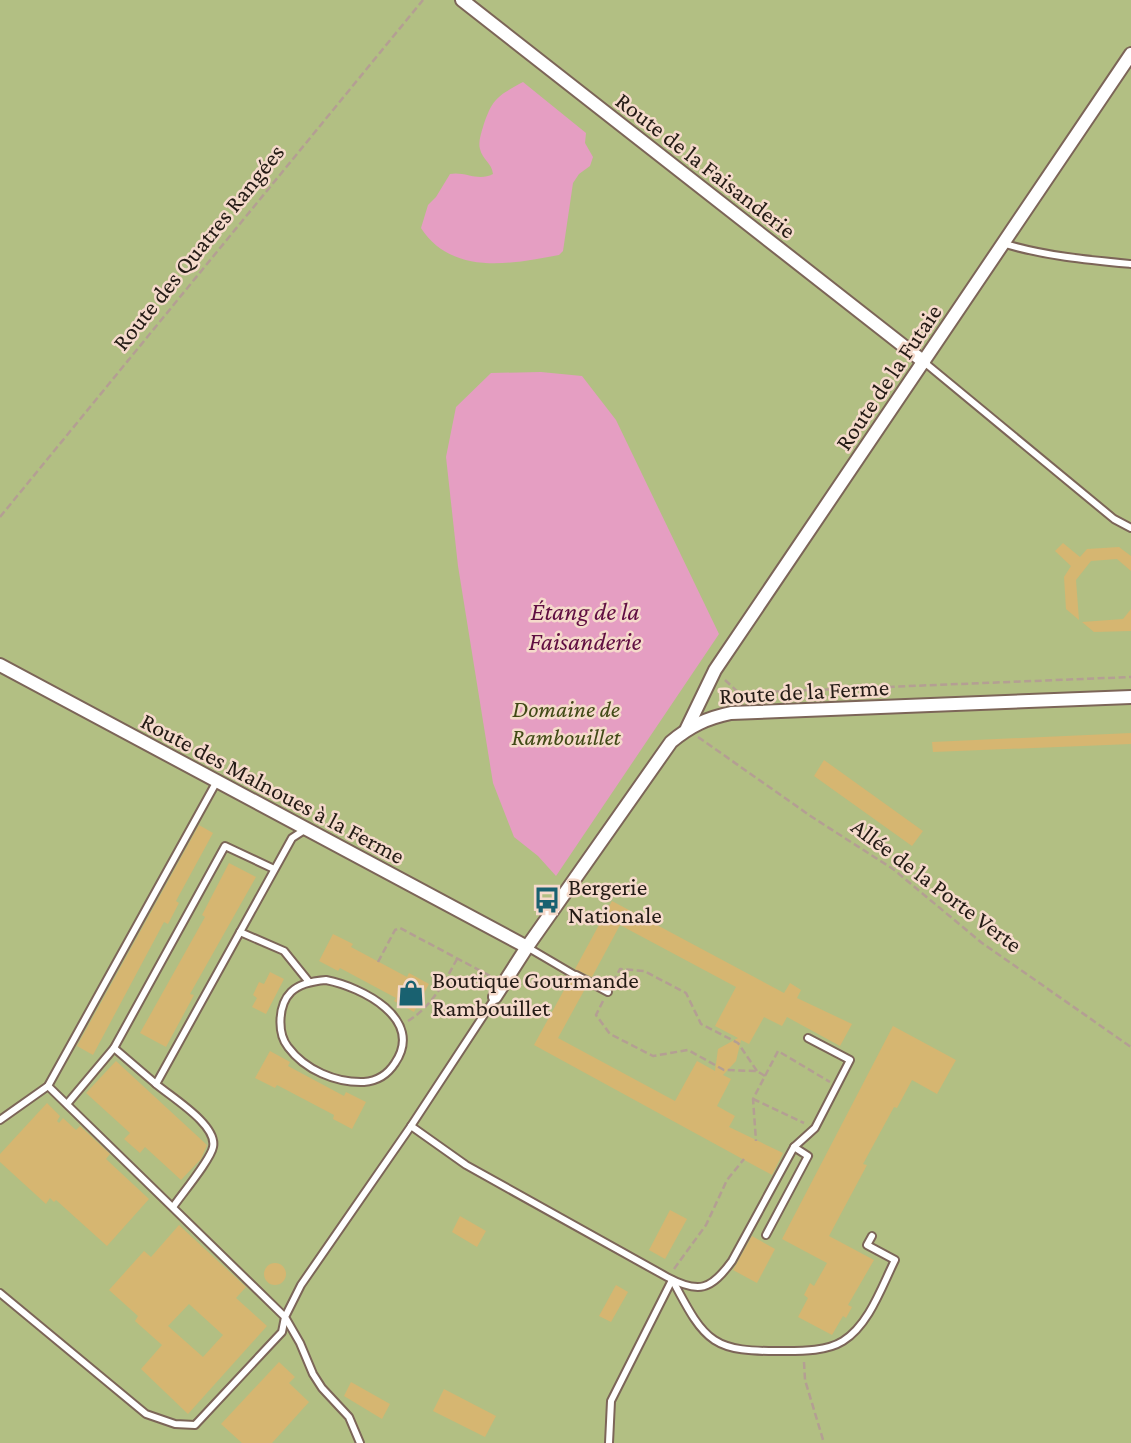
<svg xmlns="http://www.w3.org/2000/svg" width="1131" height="1443" viewBox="0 0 1131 1443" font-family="'Crimson Pro',serif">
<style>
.green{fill:#b2bf83}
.water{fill:#e59ec2}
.building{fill:#d6b671;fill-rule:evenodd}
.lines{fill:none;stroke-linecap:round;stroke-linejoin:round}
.lane-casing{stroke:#7c6558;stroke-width:10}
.street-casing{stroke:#7c6558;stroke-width:16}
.path{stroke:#b49f93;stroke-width:2.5;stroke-dasharray:7 3.5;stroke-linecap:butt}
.lane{stroke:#fff;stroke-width:6}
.street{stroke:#fff;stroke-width:12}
.labels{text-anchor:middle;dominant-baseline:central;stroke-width:5;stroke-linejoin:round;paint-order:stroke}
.street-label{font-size:24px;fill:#241b15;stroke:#f5dacb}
.park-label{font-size:24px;font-style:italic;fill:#414a16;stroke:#f5dacb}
.poi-label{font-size:24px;fill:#241b15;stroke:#f5dacb;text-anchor:start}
.water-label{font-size:26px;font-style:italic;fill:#600e41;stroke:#f5dacb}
</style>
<rect width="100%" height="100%" fill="#f5dacb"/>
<rect class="green" x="0" y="0" width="1131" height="1443"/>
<g class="water">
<path d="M523 82 586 133 585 143 593 157 590 166 579 174 573 183 563 251 559 255C512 264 452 276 421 228L428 205 436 197 450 174C465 171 478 182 493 174 492 163 482 159 480 149 478 142 481 134 483 127 492 99 497 96 523 82Z"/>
<path d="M541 372 582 376 616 420 719 634 556 876 538 856 514 837 493 783 458 566 446 457 456 407 491 373Z"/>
</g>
<g class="building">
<path d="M1063 543 1080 557 1087 549 1119 547 1131 556V571L1117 559 1091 561 1076 580 1079 620 1066 609 1064 577 1071 566 1055 551Z"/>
<path d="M1131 609V631L1094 632 1082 622 1123 619Z"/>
<path d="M1131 733V744L933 752 932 742Z"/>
<path d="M824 760 923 831 912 846 814 776Z"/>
<path d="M199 825 213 833 176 901 179 903 168 924 164 922 93 1055 77 1046Z"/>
<path d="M229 863 256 877 190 994 194 995 166 1047 140 1033 205 917 202 915Z"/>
<path d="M612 901 784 993 790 983 801 990 797 998 852 1024 840 1046 787 1017 782 1026 764 1017 749 1044 741 1040 736 1061 723 1075 731 1079 717 1106 735 1116 729 1127 783 1153 772 1175 534 1045 570 979 586 987 558 1038 675 1101 697 1061 715 1071 718 1049 738 1038 715 1026 736 987 620 925 592 977 575 969Z"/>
<path d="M333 934 353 944 351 947 407 977 409 973 429 984 414 1012 394 1001 396 998 340 968 338 971 319 961Z"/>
<path d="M270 972 284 979 266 1014 252 1007 257 998 253 995 259 982 264 984Z"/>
<path d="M893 1026 956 1060 937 1094 912 1080 897 1108 894 1107 863 1164 867 1165 829 1236 874 1260 848 1305 852 1307 846 1318 843 1316 832 1335 798 1317 808 1298 804 1295 810 1283 814 1286 827 1263 782 1239Z"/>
<path d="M270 1051 290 1062 288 1066 344 1096 346 1092 366 1102 352 1129 333 1119 334 1115 277 1085 275 1088 255 1078Z"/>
<path d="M116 1061 207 1145 201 1159 181 1180 145 1147 140 1153 124 1139 130 1133 86 1093Z"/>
<path d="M47 1103 60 1116 57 1121 59 1123 63 1118 76 1130 80 1126 110 1154 106 1159 149 1199 107 1246 56 1200 54 1202 50 1198 46 1204 0 1162V1154Z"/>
<path d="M670 1210 687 1219 665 1259 649 1250Z"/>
<path d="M460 1216 486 1231 477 1247 452 1232Z"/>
<path d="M179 1225 246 1287 236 1298 267 1326 188 1414 141 1369 162 1345 135 1321 138 1316 109 1290 144 1251 151 1257ZM189 1304 223 1335 203 1357 168 1326Z"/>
<path d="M752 1236 775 1249 757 1283 733 1270Z"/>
<circle cx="275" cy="1274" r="11"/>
<path d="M616 1285 628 1292 611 1322 599 1316Z"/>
<path d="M279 1362 295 1377 289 1383 309 1402 272 1443H242L221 1424Z"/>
<path d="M351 1382 390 1404 382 1419 344 1396Z"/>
<path d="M444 1389 496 1416 485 1437 433 1411Z"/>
</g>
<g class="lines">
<g class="lane-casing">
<g id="lane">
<path d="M1002 243C1044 256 1088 260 1131 264"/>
<path d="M924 362 1114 519 1131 528"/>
<path d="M240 932 284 951 309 982"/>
<path d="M527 947 573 974"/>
<path d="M576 975 608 992"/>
<path d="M326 980C362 987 425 1019 395 1063 388 1074 377 1081 364 1082 336 1083 305 1070 288 1047 277 1033 278 1005 291 992 300 983 314 981 326 980Z"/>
<path d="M114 1048 156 1084"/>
<path d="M67 1104 114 1048 225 846 274 869"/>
<path d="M0 1120 48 1086 217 781"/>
<path d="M411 1126 466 1165 667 1277C699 1294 711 1290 732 1261L794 1147 815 1128 850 1060 808 1038"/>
<path d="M173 1207C182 1194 211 1159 213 1147 218 1125 171 1097 156 1084L292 838 306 829"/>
<path d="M766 1235 808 1156 794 1147"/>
<path d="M673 1281C706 1344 713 1352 785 1351 804 1351 827 1351 843 1341 869 1325 882 1286 895 1260L867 1245 872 1236"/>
<path d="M0 1293 146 1414 175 1424 195 1425 282 1332 285 1317 48 1086"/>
<path d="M360 1443 349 1417 322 1388 313 1374 300 1343 285 1317 301 1285 411 1126 495 998"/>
<path d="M609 1443 611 1401 672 1280"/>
</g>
</g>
<g class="street-casing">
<g id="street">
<path d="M462 0 924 362"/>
<path d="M0 665 527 947"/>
<path d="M687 728 715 670 1131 54"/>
<path d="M495 997 527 947 671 742C690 726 707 718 731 713L1131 697"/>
</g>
</g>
<g class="path">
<path d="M0 517 423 0"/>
<path d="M725 680 739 693 1131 677"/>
<path d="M698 737 812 817 893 869 982 943 1131 1047"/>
<path d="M378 962 395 930 400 928 494 978"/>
<path d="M613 982 620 969 644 971 686 993 701 1024 738 1043 757 1071"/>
<path d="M603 1001 596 1015 610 1034 653 1056 688 1050 724 1070 757 1071 765 1076 753 1099 756 1141"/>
<path d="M408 1021C432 1006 444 983 457 959"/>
<path d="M765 1076 778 1051 830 1082"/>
<path d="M753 1099 804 1123"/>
<path d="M674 1269 706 1225 727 1180 744 1159"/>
<path d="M804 1362 805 1380 824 1443"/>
</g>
<use href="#lane" class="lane"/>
<use href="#street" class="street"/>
</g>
<defs>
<g id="bus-bare" transform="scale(2.1)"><path d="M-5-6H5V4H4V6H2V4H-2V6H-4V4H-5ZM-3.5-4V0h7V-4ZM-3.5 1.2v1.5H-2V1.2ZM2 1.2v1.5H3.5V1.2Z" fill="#196170" stroke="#f5dacb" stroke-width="2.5" paint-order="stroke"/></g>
<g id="shop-bare" transform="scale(2.1)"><path d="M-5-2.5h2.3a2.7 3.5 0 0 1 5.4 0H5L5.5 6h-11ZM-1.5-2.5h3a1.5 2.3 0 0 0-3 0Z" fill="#196170" stroke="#f5dacb" stroke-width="2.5" paint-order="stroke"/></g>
</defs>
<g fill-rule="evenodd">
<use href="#bus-bare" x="547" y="900"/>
<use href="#shop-bare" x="411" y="993"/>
</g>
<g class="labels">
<g class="street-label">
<text transform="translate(706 165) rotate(38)">Route de la Faisanderie</text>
<text transform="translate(198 247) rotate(-51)">Route des Quatres Rangées</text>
<text transform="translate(888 377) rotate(-56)">Route de la Futaie</text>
<text transform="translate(804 691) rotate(-3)">Route de la Ferme</text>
<text transform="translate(273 788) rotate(28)">Route des Malnoues à la Ferme</text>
<text transform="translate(937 885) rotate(37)">Allée de la Porte Verte</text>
</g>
<g class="park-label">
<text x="566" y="708">Domaine de<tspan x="566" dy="28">Rambouillet</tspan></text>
</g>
<g class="poi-label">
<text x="568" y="886">Bergerie<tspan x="568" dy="28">Nationale</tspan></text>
<text x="432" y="979">Boutique Gourmande<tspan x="432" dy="28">Rambouillet</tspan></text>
</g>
<g class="water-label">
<text x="585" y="611">Étang de la<tspan x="585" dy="30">Faisanderie</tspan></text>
</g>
</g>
</svg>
